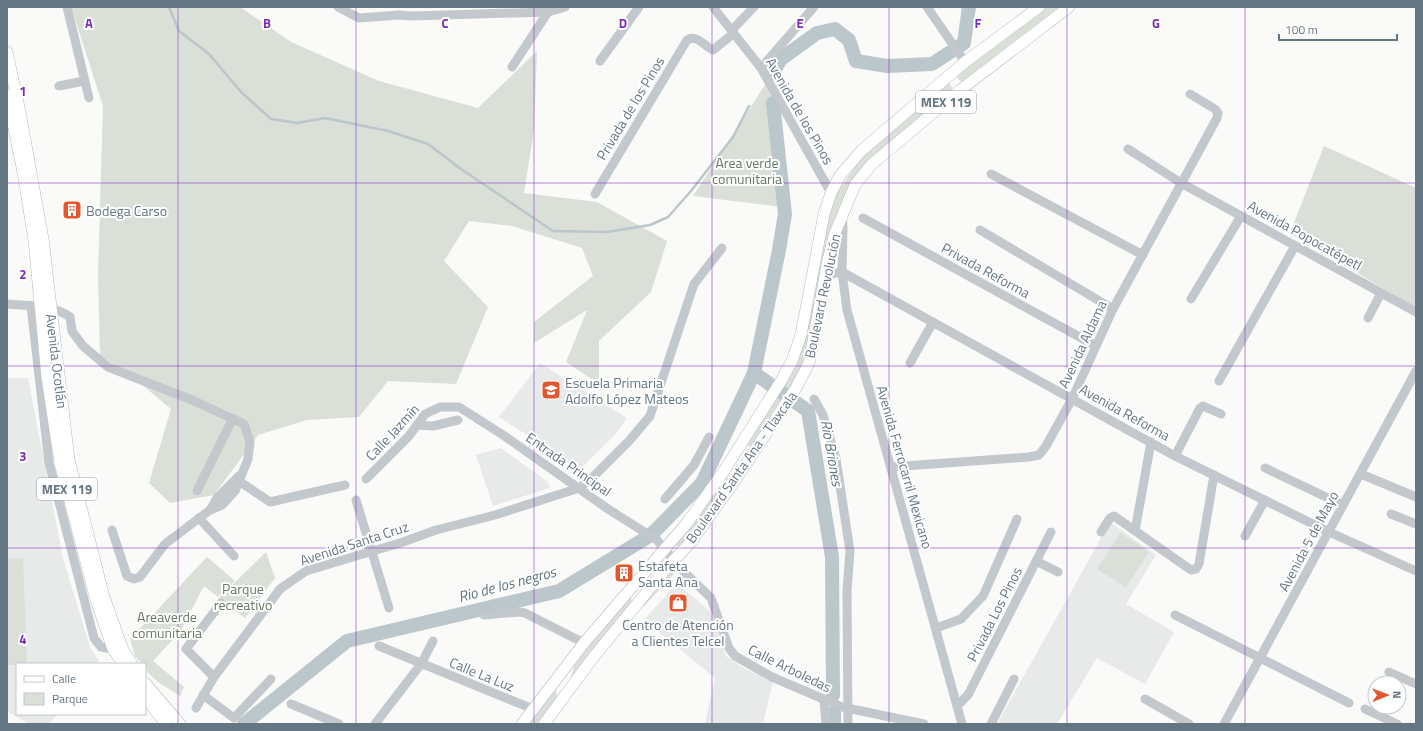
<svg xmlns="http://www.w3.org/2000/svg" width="1423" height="731" viewBox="0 0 1423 731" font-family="'Titillium Web',sans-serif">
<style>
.built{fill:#e8e9e9}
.green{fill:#dadfd7}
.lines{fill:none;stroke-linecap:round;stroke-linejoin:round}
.stream{stroke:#bbc7cb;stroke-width:2.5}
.river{stroke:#bbc7cb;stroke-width:14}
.major-casing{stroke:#b5babe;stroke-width:12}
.minor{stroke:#c3c8cc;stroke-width:9}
.major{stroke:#fff;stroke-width:11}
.grid{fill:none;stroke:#7b2cbf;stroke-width:1;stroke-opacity:0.55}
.labels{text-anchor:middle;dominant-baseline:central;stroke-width:4;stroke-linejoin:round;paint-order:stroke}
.shield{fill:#fff;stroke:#939fa8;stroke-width:1}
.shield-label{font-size:13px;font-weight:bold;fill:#657683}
.street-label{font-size:14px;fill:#657683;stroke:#fff}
.park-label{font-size:14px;fill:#687a64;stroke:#fff}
.poi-label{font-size:14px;fill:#657683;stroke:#fff;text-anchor:start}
.water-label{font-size:15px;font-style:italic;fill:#60757c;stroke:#fff}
.grid-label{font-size:13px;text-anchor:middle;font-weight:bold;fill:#7b2cbf;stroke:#fff;stroke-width:4;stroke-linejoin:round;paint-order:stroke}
</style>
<rect width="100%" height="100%" fill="#fafaf8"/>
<g class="built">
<path d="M540 363 627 418 614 436 580 469 499 417Z"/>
<path d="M7 378H28L63 558 90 647 101 664H17V714H59L48 724H29L7 711Z"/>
<path d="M501 448 548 482 550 488 493 506 476 455Z"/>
<path d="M1110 522 1156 555 1126 604 1174 632 1145 684 1097 658 1057 724H997Z"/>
<path d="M677 583 711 612 726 656 745 669 773 681 763 724H705L715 678 644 620Z"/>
</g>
<g class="green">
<path d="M71 7H240L291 42 379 81 478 108 537 51 534 130 524 193 597 202 667 241 651 292 599 341V384L566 362 587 310 534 343V322L593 276 582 248 512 226 469 221 444 261 488 307 456 384 388 381 359 417 307 420 258 435 214 495 170 503 149 483 171 409 135 379 100 355 98 275 103 106Z"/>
<path d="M1044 7H1059L961 82 955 75Z"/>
<path d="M948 81 954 91 871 162 844 202 807 362 755 450 743 442 789 370 820 242 836 194 864 154Z"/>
<path d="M767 82 771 88 782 207 693 196Z"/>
<path d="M1324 146 1416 188V308L1290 233Z"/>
<path d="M727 477 731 479 679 547 674 544Z"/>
<path d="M1120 533 1149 552 1126 587 1097 569Z"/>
<path d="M266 552 275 578 245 618 218 599Z"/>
<path d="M207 557 235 581 218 597 204 586 180 632 153 661 184 687 180 696C170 689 145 677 145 664H142L135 656 130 639Z"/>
<path d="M23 558 27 664 7 665V559Z"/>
<path d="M669 569 674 574 645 605 636 609Z"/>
<path d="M629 594 632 601 571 677 576 660Z"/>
<path d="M555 687 558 699 539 724H528Z"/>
</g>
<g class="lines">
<path class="stream" d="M169 7 179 31 209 54 241 92 271 119 297 123 325 118 388 131 428 144 461 169 553 231 606 232 650 225 668 217 691 191 733 137 749 106"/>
<g class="river">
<path d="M772 74 781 59 817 33 835 29 849 40 856 61 887 66 932 64 964 43 969 7"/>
<path d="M773 103 785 214 779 250 754 373 808 411 832 557 833 695"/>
<path d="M244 724 347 641 559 591 651 535 702 483 754 373"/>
<path d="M834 724V713"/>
</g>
<g class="major-casing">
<g id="major">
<path d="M7 52 20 112 43 239 69 460 104 597 123 650 132 664"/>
<path d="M7 95 23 172 34 240 47 377 60 463 96 600 113 649 123 664"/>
<path d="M145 683 180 724"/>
<path d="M145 697 166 724"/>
<path d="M522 724 584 643 687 523 724 471 781 381 792 361 801 335 824 214 831 193 839 177 861 151 965 62 1039 7"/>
<path d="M544 724 592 659 669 565 691 542 736 479 796 388 809 363 828 260 835 233 855 185 871 165 959 91 1069 7"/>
</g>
</g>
<g class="minor">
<path d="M67 7 89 98"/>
<path d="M338 7 359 18 399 15 411 16 548 12 565 7"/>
<path d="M713 7 761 68 831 193"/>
<path d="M927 7 965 62"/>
<path d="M732 30 754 7"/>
<path d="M600 61 639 7"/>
<path d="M512 67 548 12"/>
<path d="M761 68 814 7"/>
<path d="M59 86 84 81"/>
<path d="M1128 149 1181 183 1416 312"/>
<path d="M991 174 1143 255"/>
<path d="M595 194 687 40C697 34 704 46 713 50L734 33"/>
<path d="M842 216 843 227 842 272 847 310 962 724"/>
<path d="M863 218 1096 346"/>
<path d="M980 230 1113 309"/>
<path d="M826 275 842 272 1175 456 1329 532 1416 571"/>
<path d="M1191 299 1241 216"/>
<path d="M7 304C28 306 52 304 70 317L72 331 83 346 108 367 192 400 244 424 250 442 248 459 235 491 222 505 210 510 165 544 140 577 134 579 127 576 112 530"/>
<path d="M31 306 49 463 94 638 101 647 113 649"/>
<path d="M1368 318 1381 293"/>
<path d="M910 363 933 322"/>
<path d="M1219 381 1295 246"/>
<path d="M814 399 823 415 836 459 850 551 847 591 848 724"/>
<path d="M417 425 433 426 458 420"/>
<path d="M1175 456 1200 408 1203 406 1221 414"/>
<path d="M891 467 1029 457 1039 455 1046 446 1072 399 1113 309 1217 118 1218 113 1215 109 1190 94"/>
<path d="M1265 468 1343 505"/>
<path d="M1361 474 1416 497"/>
<path d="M236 479 270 502 345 485"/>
<path d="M366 479 409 436 425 414 440 407H459L503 435 608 509 657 540 682 570 711 598 729 648 735 656 772 677 842 707 924 724"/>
<path d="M197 491 233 418"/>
<path d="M665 499 694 465 709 437"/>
<path d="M356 500 389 608"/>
<path d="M210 510 217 498 239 476"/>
<path d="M1391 514 1416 524"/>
<path d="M199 518 234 556"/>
<path d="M1135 531 1151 442"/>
<path d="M1101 532 1110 518 1114 516 1191 570 1196 569 1199 564 1214 475"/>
<path d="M1245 536 1265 500"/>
<path d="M1036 561 1058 572"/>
<path d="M484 615 519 612 525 613 584 643"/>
<path d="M1175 615 1349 703"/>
<path d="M936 628 961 619 983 596 1017 519"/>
<path d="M379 646 533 709"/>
<path d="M1389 672 1416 684"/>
<path d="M214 677 186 649 221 603"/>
<path d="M203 695 234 718 271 679"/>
<path d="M1145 699 1189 724"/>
<path d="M824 701 826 724"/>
<path d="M291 704 339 724"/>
<path d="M957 706 968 695 1051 532"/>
<path d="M196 708 214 677 280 589 306 571 403 542 436 530 495 515 579 488 592 478 629 441 650 416 694 284 722 248"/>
<path d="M1365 709 1397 724"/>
<path d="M375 724 421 664 433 641"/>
<path d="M991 724 1014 679"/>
<path d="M1224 724 1416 371"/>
</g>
<use href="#major" class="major"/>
</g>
<path class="grid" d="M178 7V724M356 7V724M534 7V724M712 7V724M889 7V724M1067 7V724M1245 7V724M7 183H1416M7 366H1416M7 548H1416"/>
<defs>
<g id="building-square" transform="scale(1)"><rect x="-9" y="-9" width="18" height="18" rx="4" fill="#e4572e" stroke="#fff"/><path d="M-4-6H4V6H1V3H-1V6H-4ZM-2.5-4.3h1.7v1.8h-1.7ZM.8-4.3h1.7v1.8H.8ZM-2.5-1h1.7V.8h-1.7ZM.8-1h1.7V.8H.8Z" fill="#fff"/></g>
<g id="school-square" transform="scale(1)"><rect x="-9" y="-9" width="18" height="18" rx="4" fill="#e4572e" stroke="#fff"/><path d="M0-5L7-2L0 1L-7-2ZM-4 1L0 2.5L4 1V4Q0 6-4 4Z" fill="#fff"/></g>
<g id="shop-square" transform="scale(1)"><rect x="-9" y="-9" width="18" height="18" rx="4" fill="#e4572e" stroke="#fff"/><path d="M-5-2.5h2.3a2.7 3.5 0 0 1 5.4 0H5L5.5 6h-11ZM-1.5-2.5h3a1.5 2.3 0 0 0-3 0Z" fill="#fff"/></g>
</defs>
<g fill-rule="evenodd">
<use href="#building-square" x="72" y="210"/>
<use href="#school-square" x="551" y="390"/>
<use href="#building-square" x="624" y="573"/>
<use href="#shop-square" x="678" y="603"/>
</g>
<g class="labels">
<g class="shield">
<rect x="916" y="91" width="60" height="22" rx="3"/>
<rect x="37" y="478" width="60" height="22" rx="3"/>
</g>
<g class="shield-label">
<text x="946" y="102">MEX 119</text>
<text x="67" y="489">MEX 119</text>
</g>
<g class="street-label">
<text transform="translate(630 108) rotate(-59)">Privada de los Pinos</text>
<text transform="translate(800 111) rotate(60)">Avenida de los Pinos</text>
<text transform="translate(1305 235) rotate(29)">Avenida Popocatépetl</text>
<text transform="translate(986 270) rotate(29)">Privada Reforma</text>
<text transform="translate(822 296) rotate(-78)">Boulevard Revolución</text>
<text transform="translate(1082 344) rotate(-65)">Avenida Aldama</text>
<text transform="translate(57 361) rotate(83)">Avenida Ocotlán</text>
<text transform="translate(1125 412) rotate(29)">Avenida Reforma</text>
<text transform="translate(392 432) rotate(-47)">Calle Jazmín</text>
<text transform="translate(569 464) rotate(35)">Entrada Principal</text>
<text transform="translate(741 467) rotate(-55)">Boulevard Santa Ana - Tlaxcala</text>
<text transform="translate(905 467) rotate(74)">Avenida Ferrocarril Mexicano</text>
<text transform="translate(1308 541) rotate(-62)">Avenida 5 de Mayo</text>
<text transform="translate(354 543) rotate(-18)">Avenida Santa Cruz</text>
<text transform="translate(994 614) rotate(-63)">Privada Los Pinos</text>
<text transform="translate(790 668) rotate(26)">Calle Arboledas</text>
<text transform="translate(482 674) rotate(22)">Calle La Luz</text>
</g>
<g class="park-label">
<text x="747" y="162">Area verde<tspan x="747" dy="16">comunitaria</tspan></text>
<text x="243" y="588">Parque<tspan x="243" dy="16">recreativo</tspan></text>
<text x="167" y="616">Areaverde<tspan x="167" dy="16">comunitaria</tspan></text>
</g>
<g class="poi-label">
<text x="86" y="210">Bodega Carso</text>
<text x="565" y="382">Escuela Primaria<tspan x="565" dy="16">Adolfo López Mateos</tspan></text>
<text x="638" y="565">Estafeta<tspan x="638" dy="16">Santa Ana</tspan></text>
<text x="678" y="624" text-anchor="middle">Centro de Atención<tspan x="678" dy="16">a Clientes Telcel</tspan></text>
</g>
<g class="water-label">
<text transform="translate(832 453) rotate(80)">Rio Briones</text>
<text transform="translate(507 584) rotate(-15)">Rio de los negros</text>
</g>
</g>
<g class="grid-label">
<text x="89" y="28">A</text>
<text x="267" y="28">B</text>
<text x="445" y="28">C</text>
<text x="623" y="28">D</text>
<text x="800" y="28">E</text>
<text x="978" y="28">F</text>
<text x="1156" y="28">G</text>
<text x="23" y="96">1</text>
<text x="23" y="279">2</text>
<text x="23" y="461">3</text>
<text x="23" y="644">4</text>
</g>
<rect width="1423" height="731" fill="none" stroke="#657683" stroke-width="16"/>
<rect x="16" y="663" width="130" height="52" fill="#ffffff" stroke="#c1c8cd"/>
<rect x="24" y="676" width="20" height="6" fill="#ffffff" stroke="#c1c8cd"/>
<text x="52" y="683" font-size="12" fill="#657683">Calle</text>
<rect x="24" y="693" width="20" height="12" fill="#dadfd7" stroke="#c1c8cd"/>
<text x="52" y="703" font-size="12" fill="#657683">Parque</text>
<g transform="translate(1387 695) rotate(89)"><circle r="19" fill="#ffffff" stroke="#c1c8cd"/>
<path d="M0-3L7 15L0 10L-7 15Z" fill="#e4572e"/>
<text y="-6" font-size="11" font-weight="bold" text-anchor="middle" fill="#657683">N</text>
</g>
<path d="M1279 34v6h118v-6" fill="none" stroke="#657683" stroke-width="2"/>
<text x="1285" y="34" font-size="12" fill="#657683" stroke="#ffffff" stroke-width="3" paint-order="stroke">100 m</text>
</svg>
